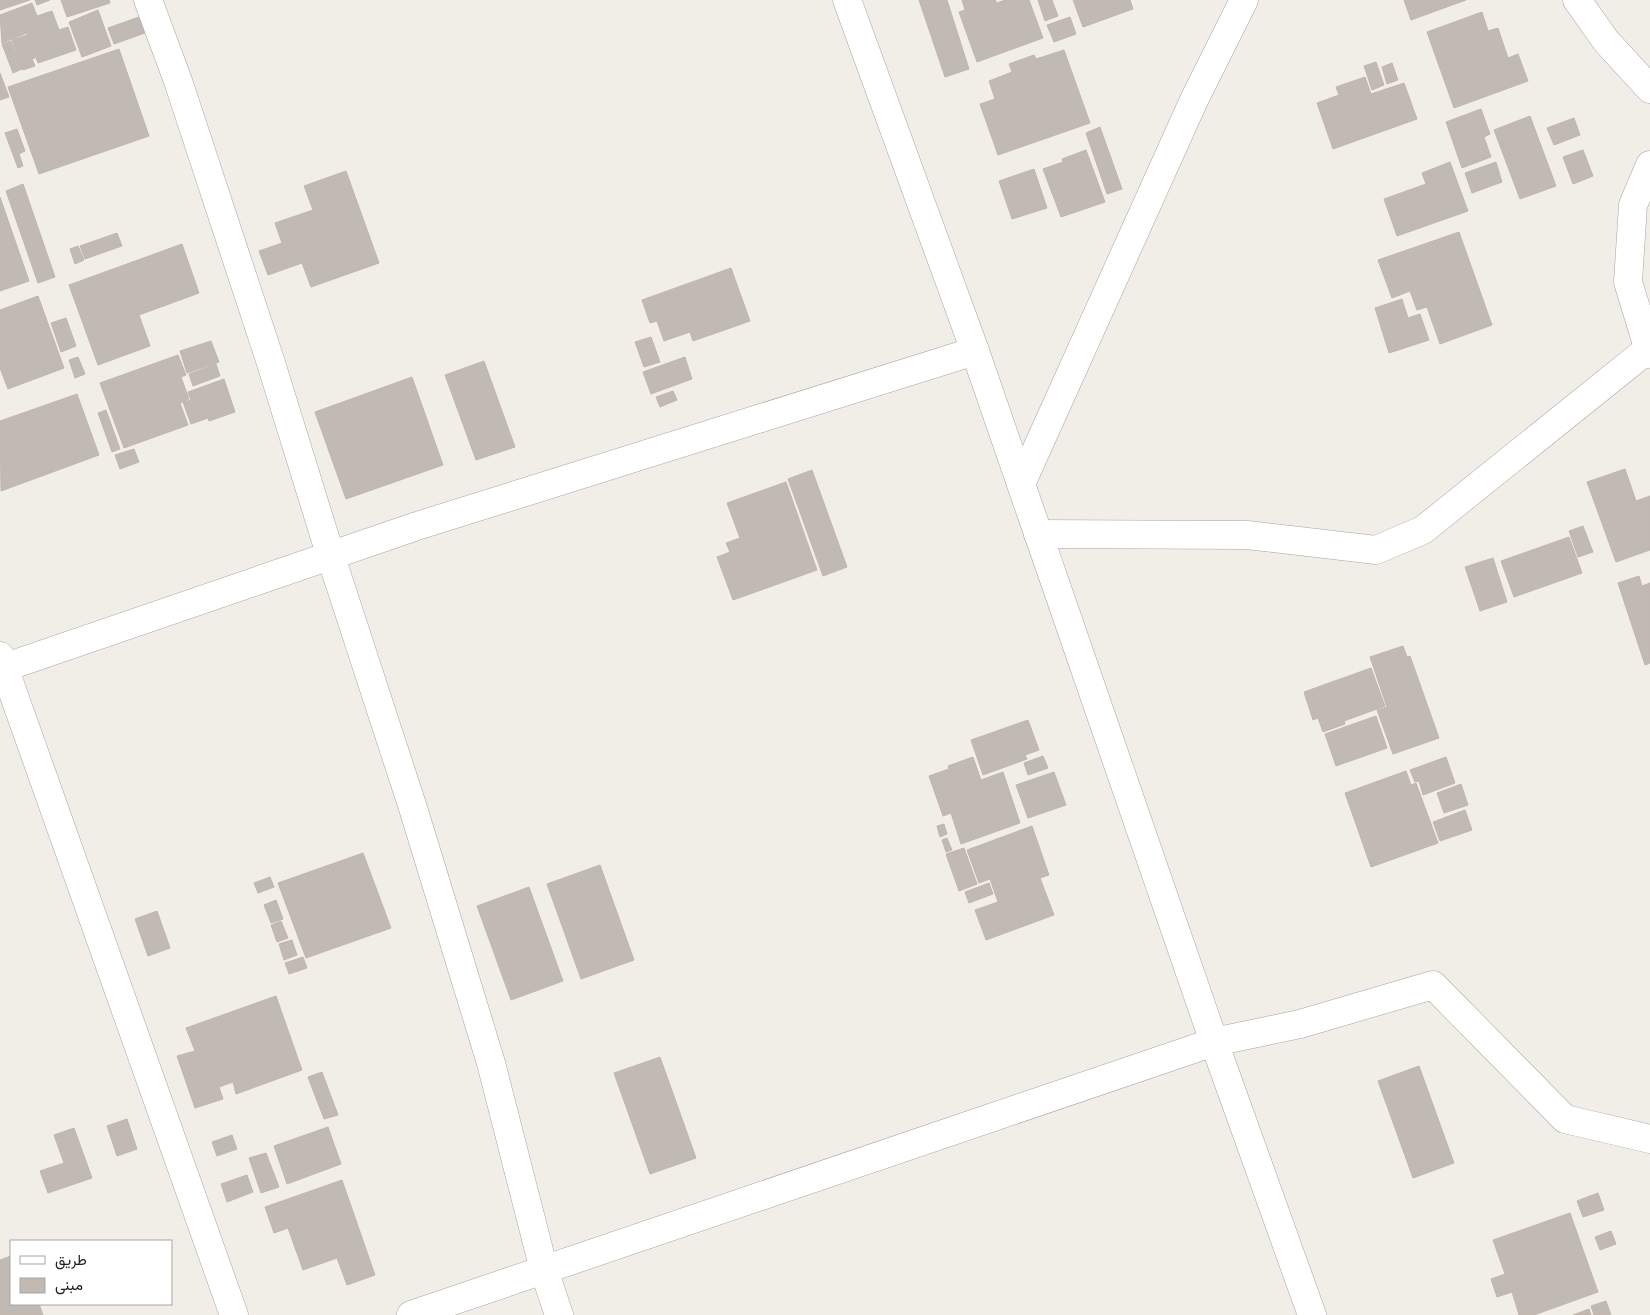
<svg xmlns="http://www.w3.org/2000/svg" width="1650" height="1315" viewBox="0 0 1650 1315" font-family="'Roboto Condensed',Vazirmatn,sans-serif">
<style>
.building{fill:#c1bab4;stroke:#c2b5ab}
.lines{fill:none;stroke-linecap:round;stroke-linejoin:round}
.minor-casing{stroke:#a5a5a5;stroke-width:29}
.minor{stroke:#fff;stroke-width:28}
</style>
<rect width="100%" height="100%" fill="#f1eee8"/>
<g class="building">
<path d="M0 0H30L0 10Z"/>
<path d="M35 0H50L37 5Z"/>
<path d="M61 0H109L110 3 67 17Z"/>
<path d="M919 0H947L969 69 945 77Z"/>
<path d="M962 0H995L997 3 1005 0H1029L1043 38 977 62 959 12 965 10Z"/>
<path d="M1038 0H1052L1058 16 1045 21Z"/>
<path d="M1073 0H1130L1133 9 1083 27Z"/>
<path d="M1404 0H1466L1411 20Z"/>
<path d="M32 3 37 16 52 11 59 30 68 27 76 50 38 63 27 33 2 43 0 15Z"/>
<path d="M98 10 111 46 82 57 69 22Z"/>
<path d="M1482 12 1488 31 1498 28 1508 58 1518 54 1528 81 1454 108 1427 32Z"/>
<path d="M139 17 145 33 114 44 108 28Z"/>
<path d="M1070 17 1076 34 1054 42 1047 25Z"/>
<path d="M27 35 35 58 32 59 35 66 23 70 12 40Z"/>
<path d="M11 41 22 69 13 73 2 44Z"/>
<path d="M119 49 149 136 39 174 8 87Z"/>
<path d="M1064 50 1090 123 998 155 980 104 995 99 989 81 1012 72 1009 64 1034 55 1036 59Z"/>
<path d="M1376 62 1384 85 1372 90 1364 66Z"/>
<path d="M1392 63 1398 80 1387 84 1382 67Z"/>
<path d="M0 73 9 97 0 100Z"/>
<path d="M1365 77 1371 94 1404 83 1417 119 1333 149 1317 103 1339 95 1336 87Z"/>
<path d="M1481 109 1490 134 1484 137 1491 157 1462 168 1446 122Z"/>
<path d="M1530 116 1556 186 1520 199 1494 130Z"/>
<path d="M1574 118 1580 135 1554 145 1547 128Z"/>
<path d="M1100 127 1122 189 1107 194 1086 133Z"/>
<path d="M17 129 25 151 19 154 23 166 18 168 5 133Z"/>
<path d="M1086 150 1105 202 1061 217 1043 169 1063 162 1062 159Z"/>
<path d="M1583 150 1593 176 1573 184 1563 157Z"/>
<path d="M1450 162 1468 211 1397 236 1384 199 1426 184 1422 173Z"/>
<path d="M1496 162 1502 182 1472 193 1465 173Z"/>
<path d="M1034 169 1047 208 1012 219 999 181Z"/>
<path d="M346 171 379 263 311 287 302 263 268 275 259 251 282 243 275 223 313 210 304 186Z"/>
<path d="M23 184 55 277 38 283 6 191Z"/>
<path d="M0 197 29 281 0 291Z"/>
<path d="M1459 232 1492 325 1440 344 1427 307 1417 310 1410 291 1392 298 1378 260Z"/>
<path d="M117 233 122 246 85 259 80 246Z"/>
<path d="M182 244 199 293 139 315 150 346 98 365 69 285Z"/>
<path d="M78 246 84 260 75 264 70 249Z"/>
<path d="M731 268 750 321 693 341 690 332 664 341 657 321 650 323 642 300Z"/>
<path d="M38 296 64 368 8 389 0 368V310Z"/>
<path d="M1402 299 1408 318 1420 314 1429 340 1389 353 1375 308Z"/>
<path d="M66 318 76 346 61 352 51 323Z"/>
<path d="M651 337 660 362 644 367 635 342Z"/>
<path d="M211 341 219 362 187 373 180 351Z"/>
<path d="M178 355 186 375 181 377 189 399 180 403 188 425 124 448 100 383Z"/>
<path d="M78 357 85 374 75 378 69 360Z"/>
<path d="M685 357 692 379 651 394 643 372Z"/>
<path d="M484 361 515 447 476 460 445 375Z"/>
<path d="M216 364 220 376 193 386 189 374Z"/>
<path d="M412 377 443 465 346 499 315 412Z"/>
<path d="M224 379 235 412 209 421 208 418 191 424 183 402 191 400 188 392Z"/>
<path d="M673 391 677 400 660 407 656 397Z"/>
<path d="M77 394 99 455 1 491 0 421Z"/>
<path d="M106 410 120 449 112 452 98 413Z"/>
<path d="M134 449 139 462 120 469 115 455Z"/>
<path d="M1625 469 1636 501 1650 496V550L1616 562 1587 482Z"/>
<path d="M812 470 847 567 823 576 788 479Z"/>
<path d="M786 482 817 570 733 600 717 557 730 552 726 543 740 538 727 503Z"/>
<path d="M1583 526 1593 552 1578 557 1569 531Z"/>
<path d="M1569 537 1582 573 1514 597 1501 561Z"/>
<path d="M1493 558 1507 602 1480 611 1465 567Z"/>
<path d="M1639 576 1642 586 1650 583V663L1645 665 1618 583Z"/>
<path d="M1403 646 1407 657 1410 656 1439 738 1393 754 1377 710 1387 707 1370 657Z"/>
<path d="M1371 668 1385 706 1344 721 1345 724 1323 732 1318 718 1313 720 1304 692Z"/>
<path d="M1376 716 1387 748 1336 766 1325 734Z"/>
<path d="M1028 720 1039 750 1025 755 1027 759 983 775 971 740Z"/>
<path d="M1043 756 1048 768 1028 775 1024 763Z"/>
<path d="M973 757 981 780 1003 772 1020 823 961 844 951 813 943 816 929 776 949 769 948 766Z"/>
<path d="M1446 757 1455 783 1423 795 1419 781 1415 782 1410 770Z"/>
<path d="M1406 771 1411 785 1416 783 1438 843 1371 867 1345 793Z"/>
<path d="M1054 772 1066 805 1028 818 1016 785Z"/>
<path d="M1461 784 1468 805 1444 813 1437 793Z"/>
<path d="M1465 810 1472 830 1440 841 1433 822Z"/>
<path d="M944 824 947 834 940 837 937 826Z"/>
<path d="M1032 826 1049 875 1040 878 1054 915 986 940 975 910 998 902 990 879 979 883 967 850Z"/>
<path d="M947 838 952 850 946 852 942 840Z"/>
<path d="M964 848 977 884 959 891 946 854Z"/>
<path d="M363 853 391 928 306 958 278 883Z"/>
<path d="M600 865 634 960 581 979 547 884Z"/>
<path d="M270 877 274 887 258 893 254 883Z"/>
<path d="M989 883 993 894 969 903 965 892Z"/>
<path d="M529 887 563 981 511 1000 477 906Z"/>
<path d="M276 900 283 919 271 923 264 905Z"/>
<path d="M157 911 170 948 148 956 135 919Z"/>
<path d="M281 921 288 938 277 942 271 925Z"/>
<path d="M292 940 297 955 284 960 279 944Z"/>
<path d="M303 957 307 968 289 974 285 963Z"/>
<path d="M276 996 302 1070 236 1094 233 1082 219 1087 223 1099 195 1108 177 1056 195 1051 186 1028Z"/>
<path d="M660 1057 696 1158 650 1174 614 1073Z"/>
<path d="M1419 1066 1454 1163 1413 1178 1378 1081Z"/>
<path d="M322 1072 338 1115 324 1119 308 1077Z"/>
<path d="M127 1119 137 1149 117 1156 107 1126Z"/>
<path d="M328 1127 341 1164 287 1184 274 1146Z"/>
<path d="M74 1128 92 1178 48 1193 40 1171 64 1163 54 1135Z"/>
<path d="M232 1135 237 1149 217 1156 212 1142Z"/>
<path d="M266 1153 279 1187 261 1193 249 1158Z"/>
<path d="M247 1175 253 1192 227 1202 221 1184Z"/>
<path d="M342 1180 375 1275 347 1285 337 1258 303 1270 288 1228 274 1233 265 1207Z"/>
<path d="M1598 1193 1604 1210 1583 1217 1577 1201Z"/>
<path d="M1570 1213 1598 1292 1534 1315H1519L1512 1292 1497 1297 1491 1279 1505 1274 1493 1240Z"/>
<path d="M1611 1231 1616 1244 1600 1250 1595 1237Z"/>
<path d="M11 1256V1304H39L43 1315H0V1260Z"/>
<path d="M1606 1301 1611 1315H1594L1591 1306Z"/>
<path d="M1589 1309 1591 1315H1573Z"/>
</g>
<g class="lines">
<g class="minor-casing">
<g id="minor">
<path d="M148 0 178 81 270 360 331 557 413 808 491 1063 544 1270 559 1315"/>
<path d="M847 0 975 351 1214 1042 1312 1315"/>
<path d="M1577 0 1606 41 1650 89"/>
<path d="M1650 165 1633 205 1628 282 1650 354"/>
<path d="M1021 484 1194 100 1244 0"/>
<path d="M1038 534 1247 535 1376 550 1423 530 1647 350"/>
<path d="M0 656 234 1315"/>
<path d="M0 669 417 526 975 351"/>
<path d="M411 1315 1214 1042 1300 1024 1433 985 1565 1119 1650 1139"/>
</g>
</g>
<use href="#minor" class="minor"/>
</g>
<rect x="10" y="1240" width="162" height="65" fill="#ffffff" stroke="#a6a6a6"/>
<rect x="20" y="1256" width="25" height="8" fill="#ffffff" stroke="#a6a6a6"/>
<text x="55" y="1265" font-size="15" fill="#212121">طريق</text>
<rect x="20" y="1278" width="25" height="15" fill="#c1bab4" stroke="#a6a6a6"/>
<text x="55" y="1290" font-size="15" fill="#212121">مبنى</text>
</svg>
